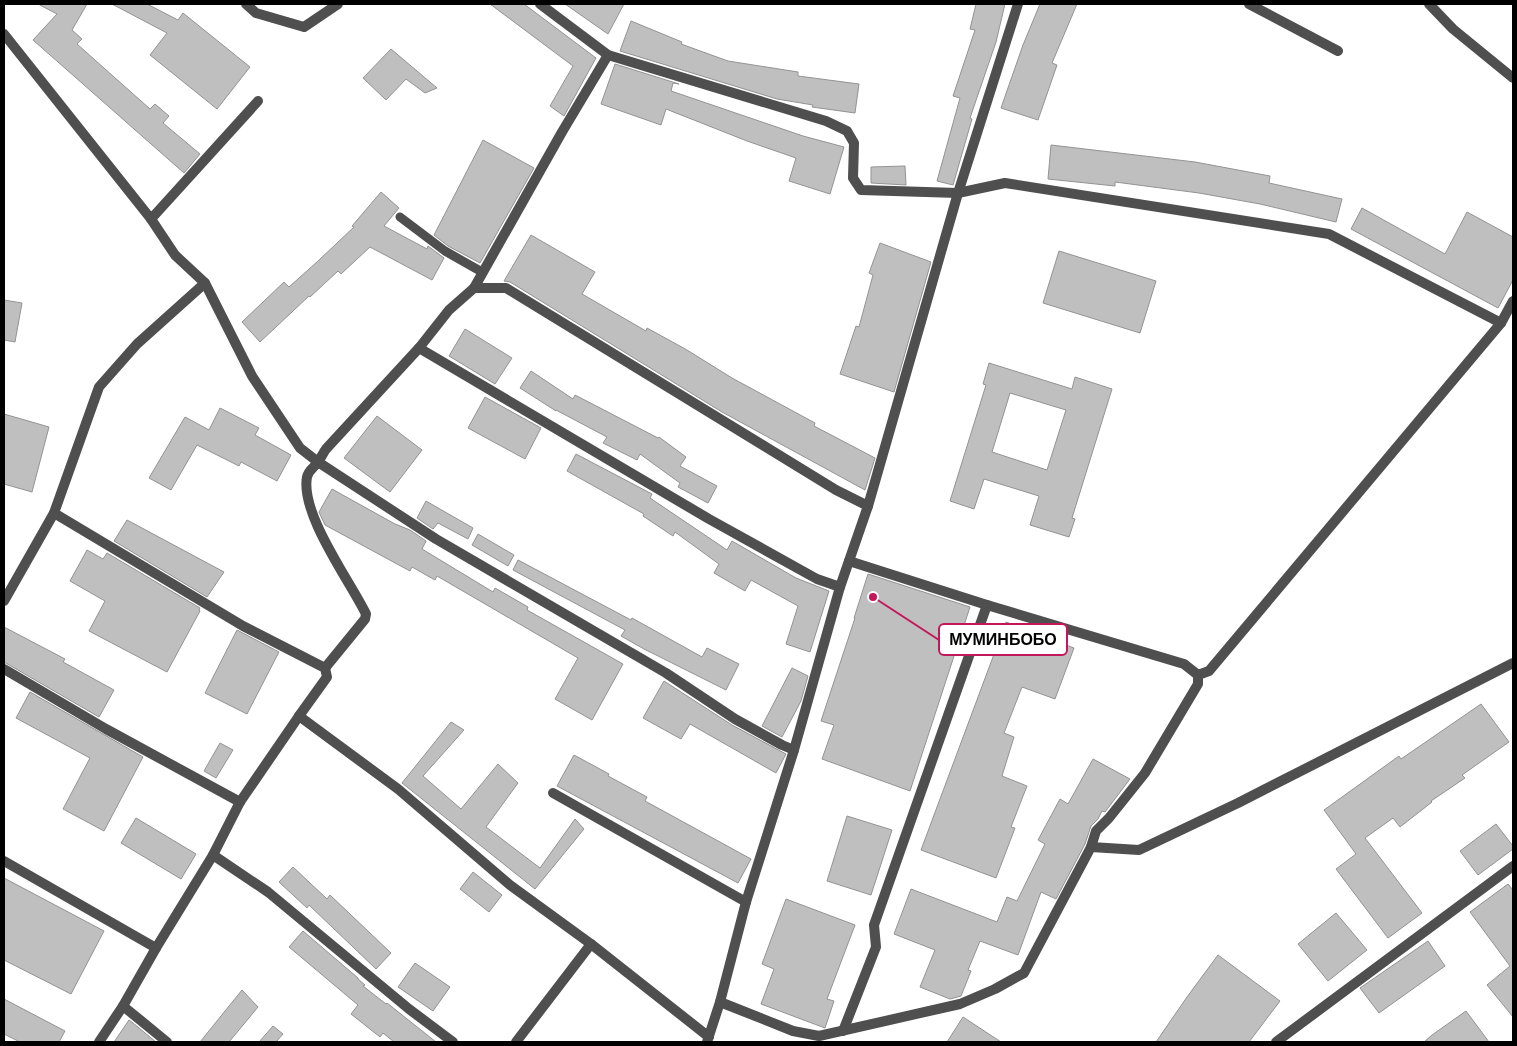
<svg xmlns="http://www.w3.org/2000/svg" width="1517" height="1046" viewBox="0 0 1517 1046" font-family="'DM Sans',sans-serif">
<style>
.building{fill:#bfbfbf;stroke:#939393;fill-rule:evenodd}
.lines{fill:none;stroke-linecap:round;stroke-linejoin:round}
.service{stroke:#4f4f4f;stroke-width:9}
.minor{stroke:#4f4f4f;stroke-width:10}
.tertiary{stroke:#4f4f4f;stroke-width:10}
.leader{fill:none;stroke:#c2185b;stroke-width:2}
.callout-dot{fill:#c2185b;stroke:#fff;stroke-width:2}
.callout{fill:#fff;stroke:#c2185b;stroke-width:2}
.callout-label{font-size:16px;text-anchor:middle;font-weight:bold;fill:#000}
</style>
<rect width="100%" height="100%" fill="#fff"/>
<g class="building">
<path d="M38 4H87L72 30 82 39 77 44 150 109 155 104 169 116 163 123 200 154 184 173 33 40 57 14Z"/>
<path d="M112 4H147L178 20 183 13 250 67 217 109 150 55 167 33Z"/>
<path d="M490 4H524L596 58 564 116 550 106 573 66Z"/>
<path d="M565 4H624L608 34Z"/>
<path d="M976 4H1005L996 42 970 118 972 119 953 185 937 181 960 98 953 96 975 30 970 29Z"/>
<path d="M1040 4H1077L1052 63 1057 65 1038 120 1001 108 1023 45Z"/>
<path d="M631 21 682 42 681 44 728 61 798 72V76L859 84 855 113 812 107 813 105 777 99 620 51Z"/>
<path d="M391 49 437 88 425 93 406 79 386 100 363 78Z"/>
<path d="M615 64 679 84 673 83 671 91 803 136 844 147 830 194 789 181 796 158 747 141 666 109 661 125 601 104Z"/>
<path d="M483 140 534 168 480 263 448 246 434 235Z"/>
<path d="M1051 145 1195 162 1270 176 1269 183 1342 199 1336 222 1260 204 1199 193 1115 182V186L1048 179Z"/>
<path d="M905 166 906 185 871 183V167Z"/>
<path d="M381 192 399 208 384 226 427 249 428 246 444 258 432 280 370 247 341 274 338 271 310 297 309 296 260 342 242 322 284 282 289 287 318 261 354 227 352 226Z"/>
<path d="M1362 208 1445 254 1467 212 1513 237V280L1498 308 1351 229Z"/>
<path d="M531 235 595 272 582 294 646 331 647 328 687 350 732 378 815 423 814 426 875 458 865 490 722 412 510 282 504 281Z"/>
<path d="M880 243 931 262 894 392 840 374 856 326 859 327 873 275 869 273Z"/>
<path d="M1059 251 1156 281 1140 333 1043 303Z"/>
<path d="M4 300 22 303 15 342 4 340Z"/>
<path d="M465 329 512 358 495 384 449 356Z"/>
<path d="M989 363 1072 389 1075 377 1112 389 1072 518 1075 519 1069 537 1030 525 1039 496 984 479 974 509 950 501 986 385 983 384ZM1010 393 1066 410 1047 470 992 452Z"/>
<path d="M531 371 573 399 575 395 658 438 659 437 686 457 680 466 717 486 708 503 678 487 680 483 640 454 637 460 603 443 607 437 556 410V411L520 388Z"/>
<path d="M485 397 541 428 525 459 468 428Z"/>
<path d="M220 408 259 428 255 435 291 455 277 481 241 462 239 466 197 445 171 490 149 478 185 417 209 430Z"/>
<path d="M4 414 49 427 32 492 4 484Z"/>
<path d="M377 416 422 450 390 492 344 458Z"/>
<path d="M576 454 652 494 650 498 727 550 732 541 796 578 829 591 810 652 786 644 798 606 751 580 745 591 714 573 719 564 675 532 673 536 643 516 644 514 567 471Z"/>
<path d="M332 489 395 524 410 530 426 541 422 549 493 592 495 588 528 607 527 610 623 664 592 720 555 699 578 658 437 576 435 580 412 567 410 571 325 525 319 512Z"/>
<path d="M426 501 473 528 468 539 438 523 433 529 417 518Z"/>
<path d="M127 520 224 572 207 597 114 541Z"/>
<path d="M478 534 514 555 508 566 472 545Z"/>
<path d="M87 550 103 559 107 553 200 608 199 610 200 611 167 672 89 631 105 601 70 581Z"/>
<path d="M518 560 631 620 632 618 702 657 707 648 739 664 726 690 644 649 621 636 625 630 513 570Z"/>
<path d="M868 574 970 607 910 791 822 759 834 725 821 721 855 618H854Z"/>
<path d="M1006 622 1074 648 1055 699 1022 687 1004 733 1014 737 1002 776 1027 786 1011 827 1015 828 996 878 921 850Z"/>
<path d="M4 627 65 659 63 662 114 690 99 717 4 662Z"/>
<path d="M237 630 279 652 247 714 205 693Z"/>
<path d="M792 668 808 676 801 701 782 737 762 726Z"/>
<path d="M664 681 732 725 786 754 776 773 690 724 681 739 643 718Z"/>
<path d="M30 692 143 757 104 831 63 809 90 758 16 718Z"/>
<path d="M1481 704 1509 742 1462 775 1465 778 1431 801 1432 802 1400 827 1393 818 1365 838 1422 913 1388 938 1336 869 1356 854 1324 810 1399 756 1401 759Z"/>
<path d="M451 722 464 730 423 776 461 809 498 764 518 783 486 827 540 868 575 819 584 829 535 889 402 783Z"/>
<path d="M220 743 233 750 216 778 204 771Z"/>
<path d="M574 755 609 774 608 776 647 797 645 801 751 859 738 883 557 786Z"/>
<path d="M1093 759 1130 779 1105 812 1102 811 1098 819 1091 826 1085 844 1056 899 1041 892 1018 955 980 941 968 970 971 971 961 996 950 999 920 987 935 950 894 934 911 889 997 922 1007 897 1017 901 1045 844 1038 840 1060 799 1068 804Z"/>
<path d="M847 816 892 830 871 895 827 881Z"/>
<path d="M136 818 196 854 181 879 121 843Z"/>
<path d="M1496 824 1513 846V849L1478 875 1460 851Z"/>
<path d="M293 867 327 899 330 895 391 953 376 969 309 905 307 908 279 882Z"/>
<path d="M473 872 502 895 489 912 460 889Z"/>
<path d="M4 878 104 931 71 994 4 960Z"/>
<path d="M1508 884 1513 890V1017L1487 985 1510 966 1470 912Z"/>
<path d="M786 899 855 925 827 999 834 1001 825 1028 761 1004 774 969 762 964Z"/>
<path d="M1336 913 1367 950 1328 981 1298 944Z"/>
<path d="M303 931 358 978V979L365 985 363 986 386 1004 387 1003 436 1042H394L383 1033 380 1037 351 1014 358 1005 289 947Z"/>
<path d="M1428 941 1445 966 1379 1013 1360 988Z"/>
<path d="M1218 955 1280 1001 1249 1042H1156L1187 997Z"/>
<path d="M415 963 450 987 433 1011 398 987Z"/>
<path d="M242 990 258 1007 229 1042H200Z"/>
<path d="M4 999 65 1031 59 1042H20L4 1034Z"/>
<path d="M1466 1011 1489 1042H1424L1432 1035Z"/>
<path d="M963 1017 1001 1042H947Z"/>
<path d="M129 1020 133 1023 156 1042H114Z"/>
<path d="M273 1026 283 1034 276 1042H259Z"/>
</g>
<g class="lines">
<path class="service" d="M400 217 445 251 482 272"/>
<g class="minor">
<path d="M246 4 256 13 304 27 338 4"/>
<path d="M540 4 608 55 826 121 847 131 854 143 853 178 861 190 958 193 1005 183 1329 234 1501 323"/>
<path d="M1249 4 1338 51"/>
<path d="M1429 4 1453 29 1513 78"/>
<path d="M4 34 151 219 175 255 205 283 252 376 300 448 318 462 436 539 666 673 735 719 782 745 794 750"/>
<path d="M151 219 258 101"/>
<path d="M474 288 562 132 608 55"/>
<path d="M419 348 709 519 817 579 840 587"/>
<path d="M54 513 243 626 325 668 327 677 299 716 398 789 510 885 591 944 709 1037"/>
<path d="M849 561 987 605 1184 664 1198 675V684L1145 773 1109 818 1096 831 1091 847"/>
<path d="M4 601 54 513 99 387 137 344 205 283"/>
<path d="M325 668 365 619 366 614C350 581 300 514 307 477 309 469 314 468 318 462 321 458 323 453 326 449L419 348 449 310 474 288H506L836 490 868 506"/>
<path d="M4 669 106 729 240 802"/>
<path d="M1198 675 1209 671 1501 323 1513 301"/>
<path d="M553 793 746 902"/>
<path d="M213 855 240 802 299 716"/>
<path d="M4 861 156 948"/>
<path d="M720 1002 793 1031 819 1036 960 1004 995 989 1024 973 1091 847 1139 850 1238 803 1513 663"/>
<path d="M123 1006 156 948 213 855 268 892 409 1009 453 1042"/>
<path d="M843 1031 876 947 874 925 987 605"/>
<path d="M99 1042 123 1006 167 1042"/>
<path d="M516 1042 591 944"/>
<path d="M1276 1042 1513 866"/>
</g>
<path class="tertiary" d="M707 1042 720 1002 746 902 794 750 840 587 868 506 958 193 1018 4"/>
</g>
<path class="leader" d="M873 597L939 640"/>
<circle class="callout-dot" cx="873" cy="597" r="5"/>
<rect class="callout" x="939" y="624" width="128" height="31" rx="5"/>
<g class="callout-label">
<text x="1003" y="645">МУМИНБОБО</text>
</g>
<rect width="1517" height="1046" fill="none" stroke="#000000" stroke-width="10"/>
</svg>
